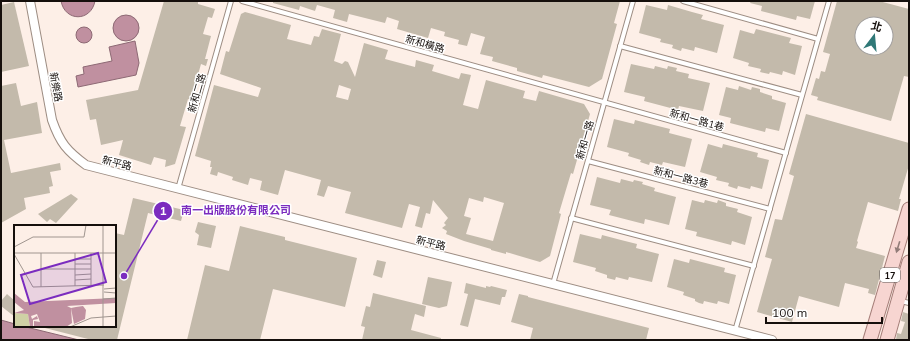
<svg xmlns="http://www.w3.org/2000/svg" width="910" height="341" viewBox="0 0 910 341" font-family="Mulish,'Noto Sans TC',sans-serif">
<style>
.water{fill:#c090a0;stroke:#8d6974}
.building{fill:#c3baab;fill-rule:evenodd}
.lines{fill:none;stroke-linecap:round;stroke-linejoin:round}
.lane-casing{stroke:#9d8d83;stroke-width:6}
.street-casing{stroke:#9d8d83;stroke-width:10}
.primary-casing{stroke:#a57e79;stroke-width:15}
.lane{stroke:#fff;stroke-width:4}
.street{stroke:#fff;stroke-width:8}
.primary{stroke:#f7d5d1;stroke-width:13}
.oneway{fill:#917c78}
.labels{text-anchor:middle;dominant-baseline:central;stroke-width:3;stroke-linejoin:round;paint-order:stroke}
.shield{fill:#fff;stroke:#5b5755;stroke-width:1}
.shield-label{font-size:9px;font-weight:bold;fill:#150f0c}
.street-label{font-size:10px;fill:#150f0c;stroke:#fff}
.inset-road{fill:none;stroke:#a0958f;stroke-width:1}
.view{fill:#7b2cbf;fill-opacity:0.15;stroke:#7b2cbf;stroke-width:2}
.inset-edge{fill:none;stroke:#150f0c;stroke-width:2}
.leader{fill:none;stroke:#7b2cbf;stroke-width:1.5}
.callout-dot{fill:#7b2cbf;stroke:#fff;stroke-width:1.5}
.mark-label{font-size:12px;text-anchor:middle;font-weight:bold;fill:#fff}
.callout-label{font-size:11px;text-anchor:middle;font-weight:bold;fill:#7b2cbf;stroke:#fff;stroke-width:3;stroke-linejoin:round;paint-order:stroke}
</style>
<rect width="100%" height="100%" fill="#fdefe7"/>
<g class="water">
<path d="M61 1H95C91 22 65 22 61 1Z"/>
<circle cx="126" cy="28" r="13"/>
<circle cx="84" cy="35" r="8"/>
<path d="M135 41 139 63 136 75 78 87 76 76 84 74 83 67 112 61 109 47Z"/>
<path d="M1 320 15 324V326H22L79 340H1Z"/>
</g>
<g class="building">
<path d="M164 1H198V4L215 9 212 18 208 17 203 34 211 36 205 59H208L206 66 201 64 191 100 188 99 180 126 186 127 175 164 165 167 166 160 154 157 151 165 119 155 123 140 101 145 96 119 90 120 86 100 138 90Z"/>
<path d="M273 1H620L614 23 617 24 602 79 589 87 543 75 542 78 517 71V68L492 61 493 57 480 54 485 37 471 33 467 46 458 44 459 40 444 36 445 32 431 28 428 38 397 29 399 21 387 17 385 23 349 14 347 22 333 18 335 10 317 5 315 11 300 6 299 10 273 3Z"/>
<path d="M751 1H815L810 19 797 16 796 20 761 11 762 6 750 3Z"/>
<path d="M837 1H879L909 9V77L904 76 891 121 817 100 818 97 811 95 816 78 819 79 821 71 825 72 830 54 823 52ZM862 24H886V48H862Z"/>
<path d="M14 2 29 66 1 72V5Z"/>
<path d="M646 5 667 10 668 5 692 12 703 15 701 19 724 25 717 53 695 47 694 51 682 48 681 51 672 48 673 45 660 42 661 39 639 33Z"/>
<path d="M245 12 291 25 287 39 311 45 314 36 319 37 322 29 341 34 334 61 342 64 345 61 348 62 355 77 364 43 388 50 385 59 415 67 416 60 434 65 432 71 459 79 461 73 471 75 463 105 478 109 486 80 525 91 523 98 536 101 539 91 584 104 590 114 573 174 571 173 559 213 561 214 550 256 540 262 506 252V254L491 250V249L464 241 446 234 447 231 442 228 446 225 444 223 448 218 433 200 430 214 426 213 422 228 415 226 420 207 409 204 402 228 345 213 351 192 328 186 324 197 317 195 321 180 285 170 278 195 260 190 262 181 250 178 248 185 232 180 233 177 218 172 217 176 210 174 212 167H210L211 161 195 156 214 85 258 97 261 88 220 74 226 51 229 52 241 14ZM339 85 351 89 348 100 336 97ZM484 197 504 203 493 241 466 234 471 218 464 216 469 198 483 202Z"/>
<path d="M756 29 791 38 789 43 802 46 795 75 783 71 782 75 770 72 769 74 760 72 761 69 748 66 749 63 733 58 740 30 754 34Z"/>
<path d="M631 64 654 69 655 66 667 69 668 66 677 68 676 71 689 74 688 78 710 83 703 111 679 106 678 110 644 101 645 97 624 92Z"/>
<path d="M16 83 21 106 37 102 42 133 4 140 11 173 60 163 61 170 50 172 53 186 49 187 50 193 24 198 26 209 1 223V86Z"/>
<path d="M739 86 751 90 752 87 760 89V92L772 96V99L786 103 779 131 766 128 765 132 730 123 731 118 719 115 726 87 738 90Z"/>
<path d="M806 114 909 143V165L899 199H901L898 211 868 202 857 241 858 242 856 248 885 256 875 295 868 293 869 289 845 283 839 307 799 296 792 322 757 312 772 259 765 257 775 219 782 220 794 176 789 174Z"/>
<path d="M614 119 634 124 635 120 654 125 670 129 669 133 692 139 685 167 663 162 662 165 650 162 649 165 640 162 641 160 628 156 629 153 607 147Z"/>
<path d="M708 144 722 148 723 144 758 153 757 157 769 160 762 189 751 186 750 189 738 186 737 189 728 186 729 183 716 180 717 177 700 172Z"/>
<path d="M597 177 620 183 621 179 633 182 634 180 643 182 642 184 655 188 654 191 676 197 669 225 645 219 644 224 609 215 611 210 590 205Z"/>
<path d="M71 194 78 199 56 223 50 219 47 222 38 214Z"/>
<path d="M133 198 184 210 181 221 148 213 117 340H92L45 328V326H115V233L124 235Z"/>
<path d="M692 200 704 203 705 200 717 203 718 200 726 203V206L738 209 737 212 752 217 745 245 732 241 731 245 712 240 696 236 697 232 685 229Z"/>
<path d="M198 222 216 226 211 248 197 245 199 235 195 232Z"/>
<path d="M240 226 285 237V240L357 258 345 307 273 289 260 340H187L205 265 229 271Z"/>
<path d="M580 234 601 239 602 235 621 240 637 244 636 248 659 254 652 282 629 277 628 280 616 277 615 280 607 278V275L595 271 596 268 573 262Z"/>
<path d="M674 259 689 263 690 259 725 268 724 272 736 275 729 304 718 301 717 304 704 301 703 304 699 303 695 301V299L683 295 684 292 667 287Z"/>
<path d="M377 260 386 262 382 278 373 275Z"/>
<path d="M428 277 452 282 447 306 439 308 422 304Z"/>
<path d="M466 283 486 288V286L490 287 491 286 507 290 505 297H502L500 305 475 299 468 327 460 325 468 294 464 293Z"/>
<path d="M373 293 426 306 424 317 415 314 411 330 441 338V340H362L365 327 361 326 366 306 370 307Z"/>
<path d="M7 294 15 301V317L1 306V301Z"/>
<path d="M519 294 528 296V297L649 328 646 340H530L533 328 511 322Z"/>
<path d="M903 312 909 314V340H896L897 333 901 334 905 322 901 321Z"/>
</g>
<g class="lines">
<g class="lane-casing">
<g id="lane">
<path d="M242 1 786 153"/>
<path d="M683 1 818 39"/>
<path d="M620 46 802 95"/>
<path d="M588 161 770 209"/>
<path d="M178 189 231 1"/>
<path d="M571 218 754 266"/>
<path d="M553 284 633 1"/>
<path d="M901 301 909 303"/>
<path d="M735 331 829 1"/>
</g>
</g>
<g class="street-casing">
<path id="street" d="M30 1 52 120C60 143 67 151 86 165L772 340"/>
</g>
<g class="primary-casing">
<g id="primary">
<path d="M870 340 909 209"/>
<path d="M887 340 909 262"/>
</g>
</g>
<use href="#lane" class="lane"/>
<use href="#street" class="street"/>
<use href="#primary" class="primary"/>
</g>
<defs><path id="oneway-solid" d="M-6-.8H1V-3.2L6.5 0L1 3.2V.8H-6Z"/></defs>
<use class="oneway" href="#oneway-solid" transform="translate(898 247) rotate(107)"/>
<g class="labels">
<rect class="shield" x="880" y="268" width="20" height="14" rx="3"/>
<g class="shield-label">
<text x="890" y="275">17</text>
</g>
<g class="street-label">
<text transform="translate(425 44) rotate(16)">新和橫路</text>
<text transform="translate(56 87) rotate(79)">新樂路</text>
<text transform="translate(197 93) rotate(-74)">新和二路</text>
<text transform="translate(697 120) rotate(16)">新和一路1巷</text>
<text transform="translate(585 140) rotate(-74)">新和一路</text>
<text transform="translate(117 163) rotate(14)">新平路</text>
<text transform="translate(681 177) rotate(15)">新和一路3巷</text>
<text transform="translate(431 243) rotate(14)">新平路</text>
</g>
</g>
<g transform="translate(14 225)">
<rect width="102" height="102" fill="#fdefe7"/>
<path d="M0 88 14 89 16 102H0Z" fill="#cfd1a5"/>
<path d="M0 68 11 77 102 73V78L53 81 57 83 58 98 52 102H20V96L26 97 23 89 17 91 18 94 23 91 24 94 19 95V102H16L14 89 0 88 10 85 0 77ZM62 82 69 81 72 85 71 94 60 99 57 83Z" fill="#c090a0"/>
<path class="inset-road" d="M89 0V102M0 22 19 12H70L72 0M0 28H102M27 28V62M61 28V61M77 28V60M0 29 19 62 90 60M61 34H77M61 39H77M27 44H77M61 50 77 49M61 55 77 54M90 64 102 63M90 67 102 68M89 74 102 73M56 102 77 93 102 91"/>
<path class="view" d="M84 28 92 57 16 79 7 50Z"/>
<rect width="102" height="102" class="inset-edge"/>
</g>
<path class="leader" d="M124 276L163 211"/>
<g class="callout-dot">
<circle cx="124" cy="276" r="4"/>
<circle cx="163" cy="211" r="10"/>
</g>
<g class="mark-label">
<text x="163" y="215">1</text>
</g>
<g class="callout-label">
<text x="236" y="214">南一出版股份有限公司</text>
</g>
<rect width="910" height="341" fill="none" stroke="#150f0c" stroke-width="4"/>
<g transform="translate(874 36) rotate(16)"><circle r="19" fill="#ffffff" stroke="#a19f9e"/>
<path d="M0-3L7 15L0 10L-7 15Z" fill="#2f7877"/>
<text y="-6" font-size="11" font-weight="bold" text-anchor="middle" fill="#150f0c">北</text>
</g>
<path d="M766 317v6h116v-6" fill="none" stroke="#150f0c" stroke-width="2"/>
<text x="772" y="317" font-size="12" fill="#150f0c" stroke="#ffffff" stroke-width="3" paint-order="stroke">100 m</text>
</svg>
